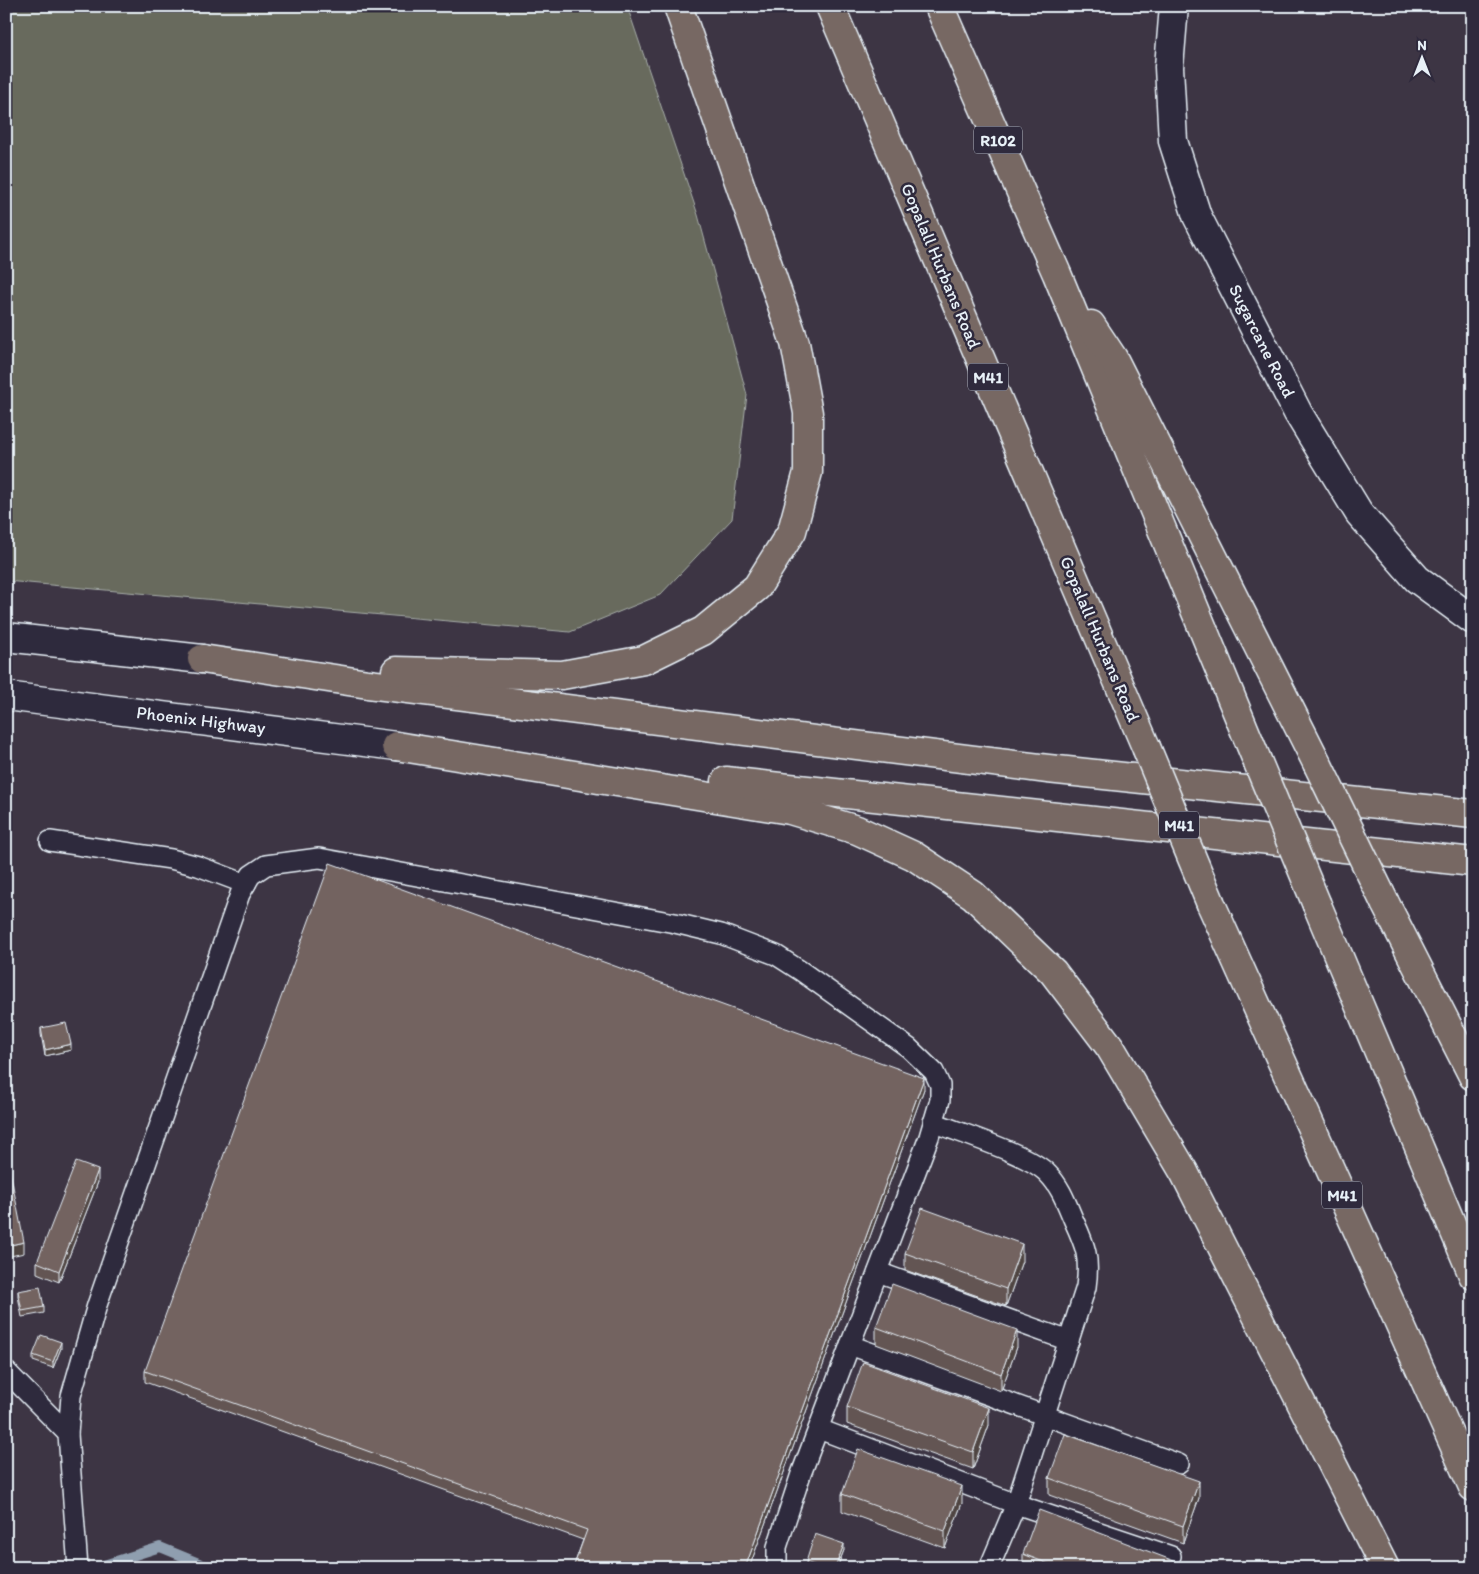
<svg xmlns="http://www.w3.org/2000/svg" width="1479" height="1574" viewBox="0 0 1479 1574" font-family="Itim,sans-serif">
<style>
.green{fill:#676b5d;stroke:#a8aeaa}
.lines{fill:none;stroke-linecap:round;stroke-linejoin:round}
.stream{stroke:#8f9eaf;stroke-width:10}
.lane-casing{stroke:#e8f1f8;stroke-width:22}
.street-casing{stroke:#e8f1f8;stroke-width:31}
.secondary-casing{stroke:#e8f1f8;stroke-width:31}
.highway-casing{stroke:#e8f1f8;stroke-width:31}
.lane{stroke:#2f2a3d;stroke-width:19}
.street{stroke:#2f2a3d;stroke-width:28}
.secondary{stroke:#2f2a3d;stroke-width:28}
.highway{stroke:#776864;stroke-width:28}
.highway-bridge-casing{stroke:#e8f1f8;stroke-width:31;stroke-linecap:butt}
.highway-bridge{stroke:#776864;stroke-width:28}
.wall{fill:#635553;stroke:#e8f1f8}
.shaded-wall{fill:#504543;stroke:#e8f1f8}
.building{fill:#736360;stroke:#e8f1f8}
.labels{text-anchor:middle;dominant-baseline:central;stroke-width:5;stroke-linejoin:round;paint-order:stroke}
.shield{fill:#2f2a3d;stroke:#b0b5c0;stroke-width:1}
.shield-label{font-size:16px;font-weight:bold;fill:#e8f1f8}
.street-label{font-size:18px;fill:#e8f1f8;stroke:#2f2a3d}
</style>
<rect width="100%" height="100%" fill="#3d3544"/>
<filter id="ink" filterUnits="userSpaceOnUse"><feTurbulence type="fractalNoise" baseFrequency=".02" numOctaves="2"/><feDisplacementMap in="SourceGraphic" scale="10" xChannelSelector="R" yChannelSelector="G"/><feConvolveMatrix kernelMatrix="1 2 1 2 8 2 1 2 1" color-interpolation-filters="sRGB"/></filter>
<g filter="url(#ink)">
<path class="green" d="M6 6H627L698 215 747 395 732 519 660 595 570 632 6 581Z"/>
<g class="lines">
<path class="stream" d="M104 1565 160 1547 211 1568"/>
<g class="lane-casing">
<g id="lane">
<path d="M50 841 171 859 198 866 246 884"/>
<path d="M933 1122C960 1133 1031 1155 1048 1174 1061 1187 1067 1205 1074 1221 1086 1247 1090 1258 1086 1287L1016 1504 989 1568"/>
<path d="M878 1272 1069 1341"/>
<path d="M850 1345 1179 1464"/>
<path d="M6 1371 68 1434"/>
<path d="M819 1429 1016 1504 1171 1556"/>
<path d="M78 1568 68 1434 71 1396 97 1305 240 894 251 875 266 865 319 858 675 923 721 934 776 955 801 971 909 1048 934 1072 940 1085V1100L929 1137 801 1474 777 1547V1568"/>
</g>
</g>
<g class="street-casing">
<path id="street" d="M1174 6 1169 67 1173 141 1197 216 1298 413 1359 513 1417 579 1473 620"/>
</g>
<g class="secondary-casing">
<g id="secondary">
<path d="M6 637 202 659"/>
<path d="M6 696 396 746"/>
</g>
</g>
<g class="highway-casing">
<g id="highway">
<path d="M830 6 1146 747"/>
<path d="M939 6 1057 274 1256 758"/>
<path d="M1091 325 1113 358 1317 763"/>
<path d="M202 659 368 684 1048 769 1473 814"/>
<path d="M396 671 562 675 644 660 703 631 757 587 792 531 808 472V413L795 343 678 6"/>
<path d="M396 746 790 810 857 830 914 856 973 895 1053 972 1110 1047 1184 1172 1385 1568"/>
<path d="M726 781 1473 862"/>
<path d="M1385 903 1473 1076"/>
<path d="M1211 904 1473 1487"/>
<path d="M1317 905 1473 1275"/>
</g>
</g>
<use href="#lane" class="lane"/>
<use href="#street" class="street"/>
<use href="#secondary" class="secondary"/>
<use href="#highway" class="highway"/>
<g class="highway-bridge-casing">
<g id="highway-bridge">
<path d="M1146 747 1211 904"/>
<path d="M1256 758 1317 905"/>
<path d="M1317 763 1385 903"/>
</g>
</g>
<use href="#highway-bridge" class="highway-bridge"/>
</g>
<g class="wall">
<path d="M41 1028 71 1050 45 1056 41 1034Z"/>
<path d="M6 1041 10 1066V1072H6Z"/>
<path d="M924 1089 749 1568H573L583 1540 145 1382V1371Z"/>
<path d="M98 1182 59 1282 37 1273V1262Z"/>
<path d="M905 1253 1022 1261 1006 1306 905 1270Z"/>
<path d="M18 1291 44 1307V1313L22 1317 18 1296Z"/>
<path d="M876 1327 1017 1347 1001 1391 876 1344Z"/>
<path d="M61 1348 53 1368 33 1361V1355Z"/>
<path d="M847 1407 989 1425 973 1469 847 1424Z"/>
<path d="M1049 1478 1199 1498 1183 1543 1049 1495Z"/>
<path d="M842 1494 962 1503 945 1548 842 1511Z"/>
<path d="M844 1550 837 1568H806V1562Z"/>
<path d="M1023 1554 1174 1568H1023Z"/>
</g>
<g class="shaded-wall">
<path d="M71 1044V1050L45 1056V1050Z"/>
<path d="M924 1078V1089L749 1568H745Z"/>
<path d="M98 1170V1182L59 1282V1271Z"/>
<path d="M24 1242V1253L6 1257V1246Z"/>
<path d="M1022 1244V1261L1006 1306V1289Z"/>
<path d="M1017 1330V1347L1001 1391V1374Z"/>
<path d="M61 1342V1348L53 1368V1362Z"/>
<path d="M989 1408V1425L973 1469V1452Z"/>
<path d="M1199 1481V1498L1183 1543V1526Z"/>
<path d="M962 1486V1503L945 1548V1531Z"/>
<path d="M844 1544V1550L837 1568H835Z"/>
</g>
<g class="building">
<path d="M330 863 924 1078 745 1568H687L675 1563 673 1568H573L587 1530 145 1371Z"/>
<path d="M66 1023 71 1044 45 1050 41 1028Z"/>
<path d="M6 1041 10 1066H6Z"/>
<path d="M6 1161H8L24 1242 6 1246Z"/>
<path d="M76 1162 98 1170 59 1271 37 1262Z"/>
<path d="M922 1208 1022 1244 1006 1289 905 1253Z"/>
<path d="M892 1284 1017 1330 1001 1374 876 1327Z"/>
<path d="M40 1287 44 1307 22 1311 18 1291Z"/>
<path d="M41 1335 61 1342 53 1362 33 1355Z"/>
<path d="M863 1362 989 1408 973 1452 847 1407Z"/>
<path d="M1065 1434 1199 1481 1183 1526 1049 1478Z"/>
<path d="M858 1449 962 1486 945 1531 842 1494Z"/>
<path d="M1039 1510 1174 1561 1171 1568H1059L1023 1554Z"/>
<path d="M815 1534 844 1544 835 1568H822L806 1562Z"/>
</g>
</g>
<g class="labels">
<g class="shield">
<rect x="974" y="126.5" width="48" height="27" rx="4"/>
<rect x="968" y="363.5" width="40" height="27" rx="4"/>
<rect x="1159" y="811.5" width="40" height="27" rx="4"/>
<rect x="1322" y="1181.5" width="40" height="27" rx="4"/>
</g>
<g class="shield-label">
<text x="998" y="140">R102</text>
<text x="988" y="377">M41</text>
<text x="1179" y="825">M41</text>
<text x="1342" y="1195">M41</text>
</g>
<g class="street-label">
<text transform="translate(941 266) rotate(67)">Gopalall Hurbans Road</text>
<text transform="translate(1262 341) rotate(63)">Sugarcane Road</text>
<text transform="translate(1100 639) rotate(67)">Gopalall Hurbans Road</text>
<text transform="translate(201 720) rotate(7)">Phoenix Highway</text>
</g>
</g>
<rect width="1479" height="1574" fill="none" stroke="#2f2a3d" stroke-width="25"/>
<rect x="12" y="12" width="1454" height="1549" fill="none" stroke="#e8f1f8" stroke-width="2" filter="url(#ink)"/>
<g transform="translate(1422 58)" stroke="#2f2a3d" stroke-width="4" paint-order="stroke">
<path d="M0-4L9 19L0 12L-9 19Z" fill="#e8f1f8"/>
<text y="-8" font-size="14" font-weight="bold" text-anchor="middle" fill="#e8f1f8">N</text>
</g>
</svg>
